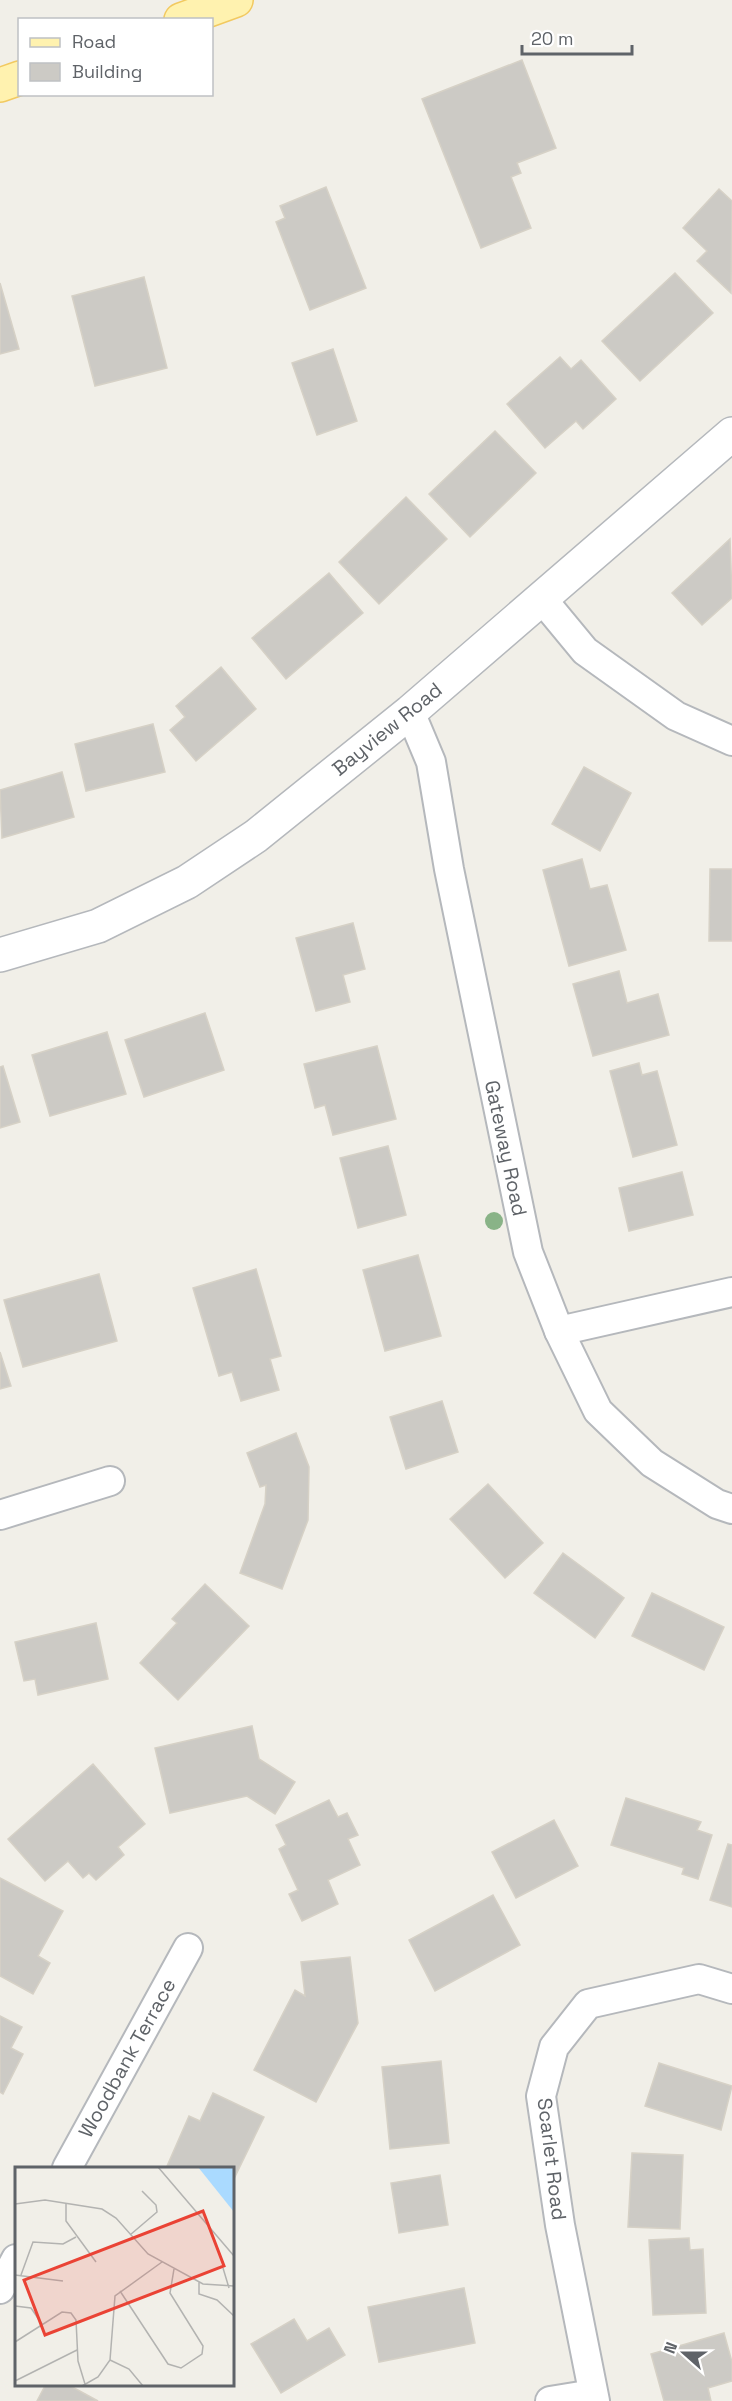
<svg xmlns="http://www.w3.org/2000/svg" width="732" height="2401" viewBox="0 0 732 2401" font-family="'Space Grotesk',sans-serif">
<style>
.building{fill:#cccac5;stroke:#d6d1c6;stroke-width:1.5}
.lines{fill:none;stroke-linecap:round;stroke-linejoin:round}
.minor-casing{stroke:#b5b8bc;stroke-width:32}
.tertiary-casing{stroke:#b5b8bc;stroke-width:36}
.primary-casing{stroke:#f2c960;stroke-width:36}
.minor{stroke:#fff;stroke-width:28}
.tertiary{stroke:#fff;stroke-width:33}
.primary{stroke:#fff2af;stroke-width:33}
.tree{fill:#89b387}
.labels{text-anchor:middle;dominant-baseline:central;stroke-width:5;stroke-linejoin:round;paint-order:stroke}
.street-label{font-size:20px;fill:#5f6368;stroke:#fff}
.inset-road{fill:none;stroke:#b3b3b1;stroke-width:1.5}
.view{fill:#ea4335;fill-opacity:0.15;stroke:#ea4335;stroke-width:3}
.inset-edge{fill:none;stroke:#5f6368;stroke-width:3}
</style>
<rect width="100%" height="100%" fill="#f1efe8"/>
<g class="building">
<path d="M522 60 556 148 517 163 521 173 511 177 531 228 481 248 422 99Z"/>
<path d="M326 187 366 288 310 310 276 222 285 218 280 206Z"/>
<path d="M719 189 732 201 731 293 697 261 707 251 683 228Z"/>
<path d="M675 273 713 313 640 381 602 341Z"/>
<path d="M144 277 167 368 95 386 72 296Z"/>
<path d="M0 283 19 349 0 354Z"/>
<path d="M333 349 357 421 317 435 292 363Z"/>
<path d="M560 357 571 369 581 360 616 399 583 429 576 421 545 448 507 404Z"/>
<path d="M495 431 536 473 470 537 429 494Z"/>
<path d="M406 497 447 539 379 604 339 562Z"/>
<path d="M730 539 732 598 702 625 672 593Z"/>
<path d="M329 573 363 613 286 679 252 638Z"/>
<path d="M221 667 256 709 196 761 170 730 185 717 176 706Z"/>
<path d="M153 724 165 772 86 791 75 744Z"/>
<path d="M584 767 631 793 600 851 552 824Z"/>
<path d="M62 772 74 817 2 838 0 790Z"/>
<path d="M582 859 590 889 607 885 626 950 569 966 543 870Z"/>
<path d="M710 869H732V941H709Z"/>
<path d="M353 923 365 969 343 975 350 1002 316 1011 296 938Z"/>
<path d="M619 971 627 1003 658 994 669 1035 593 1056 573 984Z"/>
<path d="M205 1013 224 1070 144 1097 125 1040Z"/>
<path d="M107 1032 126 1094 50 1116 32 1055Z"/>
<path d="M377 1046 396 1119 333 1135 325 1105 315 1108 304 1064Z"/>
<path d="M639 1063 642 1075 657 1071 677 1145 633 1157 610 1071Z"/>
<path d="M3 1066 20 1122 0 1128V1067Z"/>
<path d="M388 1146 406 1215 358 1228 340 1158Z"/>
<path d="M682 1172 693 1215 629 1231 619 1188Z"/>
<path d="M418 1255 441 1336 385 1351 363 1270Z"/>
<path d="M256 1269 281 1356 270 1359 279 1390 241 1401 232 1372 219 1376 193 1288Z"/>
<path d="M99 1274 117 1341 23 1367 4 1300Z"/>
<path d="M0 1352 11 1386 0 1389Z"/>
<path d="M442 1401 458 1452 406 1469 390 1417Z"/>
<path d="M296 1433 309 1467 308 1520 282 1589 240 1573 265 1504 266 1485 260 1487 247 1453Z"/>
<path d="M488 1484 543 1543 505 1578 450 1519Z"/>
<path d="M563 1553 624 1598 595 1638 534 1593Z"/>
<path d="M205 1584 249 1626 178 1700 140 1663 177 1623 172 1619Z"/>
<path d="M652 1593 724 1627 704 1670 632 1636Z"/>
<path d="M96 1623 108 1679 38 1695 35 1679 24 1681 15 1642Z"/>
<path d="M252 1726 259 1759 295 1782 275 1814 247 1796 170 1813 155 1748Z"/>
<path d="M93 1764 145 1824 118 1847 124 1855 96 1880 89 1873 83 1878 68 1861 45 1881 8 1839Z"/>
<path d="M626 1798 701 1822 697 1830 712 1835 698 1879 682 1874 684 1868 611 1845Z"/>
<path d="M329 1800 338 1817 347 1813 358 1835 348 1839 360 1865 328 1880 338 1904 302 1921 289 1894 298 1890 279 1849 286 1845 276 1825Z"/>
<path d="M554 1820 578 1866 516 1898 492 1852Z"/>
<path d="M728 1844 732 1845V1907L710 1900Z"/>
<path d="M0 1878 63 1911 38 1956 50 1963 33 1994 0 1976Z"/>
<path d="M493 1895 520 1945 435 1991 409 1940Z"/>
<path d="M350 1957 358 2023 316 2102 254 2070 295 1990 305 1996 301 1962Z"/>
<path d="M0 2016 22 2027 11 2048 23 2054 3 2094 0 2092Z"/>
<path d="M441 2061 449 2143 390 2149 382 2067Z"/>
<path d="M659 2063 732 2086 721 2130 645 2106Z"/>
<path d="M213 2093 264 2117 232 2183V2168H172L167 2166 189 2116 200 2121Z"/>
<path d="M632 2153 683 2155 680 2229 628 2227Z"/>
<path d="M440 2175 448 2225 399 2233 391 2183Z"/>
<path d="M689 2238 690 2250 703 2249 706 2313 653 2315 649 2240Z"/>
<path d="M464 2288 475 2343 379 2362 368 2307Z"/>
<path d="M294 2319 307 2341 329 2328 345 2355 281 2393 251 2344Z"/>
<path d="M724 2333 732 2362V2381L708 2388 711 2401H664L651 2354Z"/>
<path d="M46 2384H67L98 2401H37Z"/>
</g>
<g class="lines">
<g class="minor-casing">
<g id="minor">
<path d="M542 599 585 651 676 716 732 741"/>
<path d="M410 712 431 762 449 869 528 1252 559 1331 598 1411 652 1463 717 1504 732 1509"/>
<path d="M559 1331 732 1292"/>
<path d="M0 1515 110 1481"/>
<path d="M67 2168 188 1948"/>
<path d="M0 2289 16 2259"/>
<path d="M550 2401 593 2394"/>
<path d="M595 2401 560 2225 541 2096 554 2047 588 2004 699 1979 732 1989"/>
</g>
</g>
<g class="tertiary-casing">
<path id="tertiary" d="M0 955 98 926 187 882 256 836 410 712 732 434"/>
</g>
<g class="primary-casing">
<g id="primary">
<path d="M181 20 236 0"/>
<path d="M0 85 20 78"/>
</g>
</g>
<use href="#minor" class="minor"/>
<use href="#tertiary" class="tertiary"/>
<use href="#primary" class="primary"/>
</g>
<circle class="tree" cx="494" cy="1221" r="9"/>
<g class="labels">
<g class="street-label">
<text transform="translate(387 729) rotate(-39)">Bayview Road</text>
<text transform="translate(506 1148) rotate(78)">Gateway Road</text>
<text transform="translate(127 2058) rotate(-61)">Woodbank Terrace</text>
<text transform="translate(552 2159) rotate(83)">Scarlet Road</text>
</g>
</g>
<g transform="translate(15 2167)">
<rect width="219" height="219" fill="#f1efe8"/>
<path d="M183 0H219V45Z" fill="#aadaff"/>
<path class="inset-road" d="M143 0 219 89M51 36V54L81 95M0 37 30 33 87 42 101 51 133 87 188 117 219 119M115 68 142 45 141 38 127 24M208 101 214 121M0 108 48 114M6 108 18 75 48 77 61 70M184 115V127L202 133 219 149M105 124 153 197 166 201 187 187 188 179 155 126 159 102M0 139 16 141 27 157M0 175 47 145 56 146 61 153 63 194 70 217M95 193 114 202 128 219M0 214 62 183M67 219 83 210 95 193 100 129 147 95"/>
<path class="view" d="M188 44 209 99 30 168 9 113Z"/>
<rect width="219" height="219" class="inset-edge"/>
</g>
<rect x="18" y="18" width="195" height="78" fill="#ffffff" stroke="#bfc1c3" stroke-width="1.5"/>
<rect x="30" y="38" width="30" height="9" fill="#fff2af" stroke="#bfc1c3" stroke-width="1.5"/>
<text x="72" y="48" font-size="18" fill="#5f6368">Road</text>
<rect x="30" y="63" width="30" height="18" fill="#cccac5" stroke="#bfc1c3" stroke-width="1.5"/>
<text x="72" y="78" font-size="18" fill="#5f6368">Building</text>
<g transform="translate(684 2353) rotate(291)" stroke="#ffffff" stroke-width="4.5" paint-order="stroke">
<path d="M0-4.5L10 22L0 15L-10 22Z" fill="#5f6368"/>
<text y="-9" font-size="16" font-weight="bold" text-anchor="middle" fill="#5f6368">N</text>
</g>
<path d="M522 45v9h110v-9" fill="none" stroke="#5f6368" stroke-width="3"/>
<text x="531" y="45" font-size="18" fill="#5f6368" stroke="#ffffff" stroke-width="4.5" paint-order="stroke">20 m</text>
</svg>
